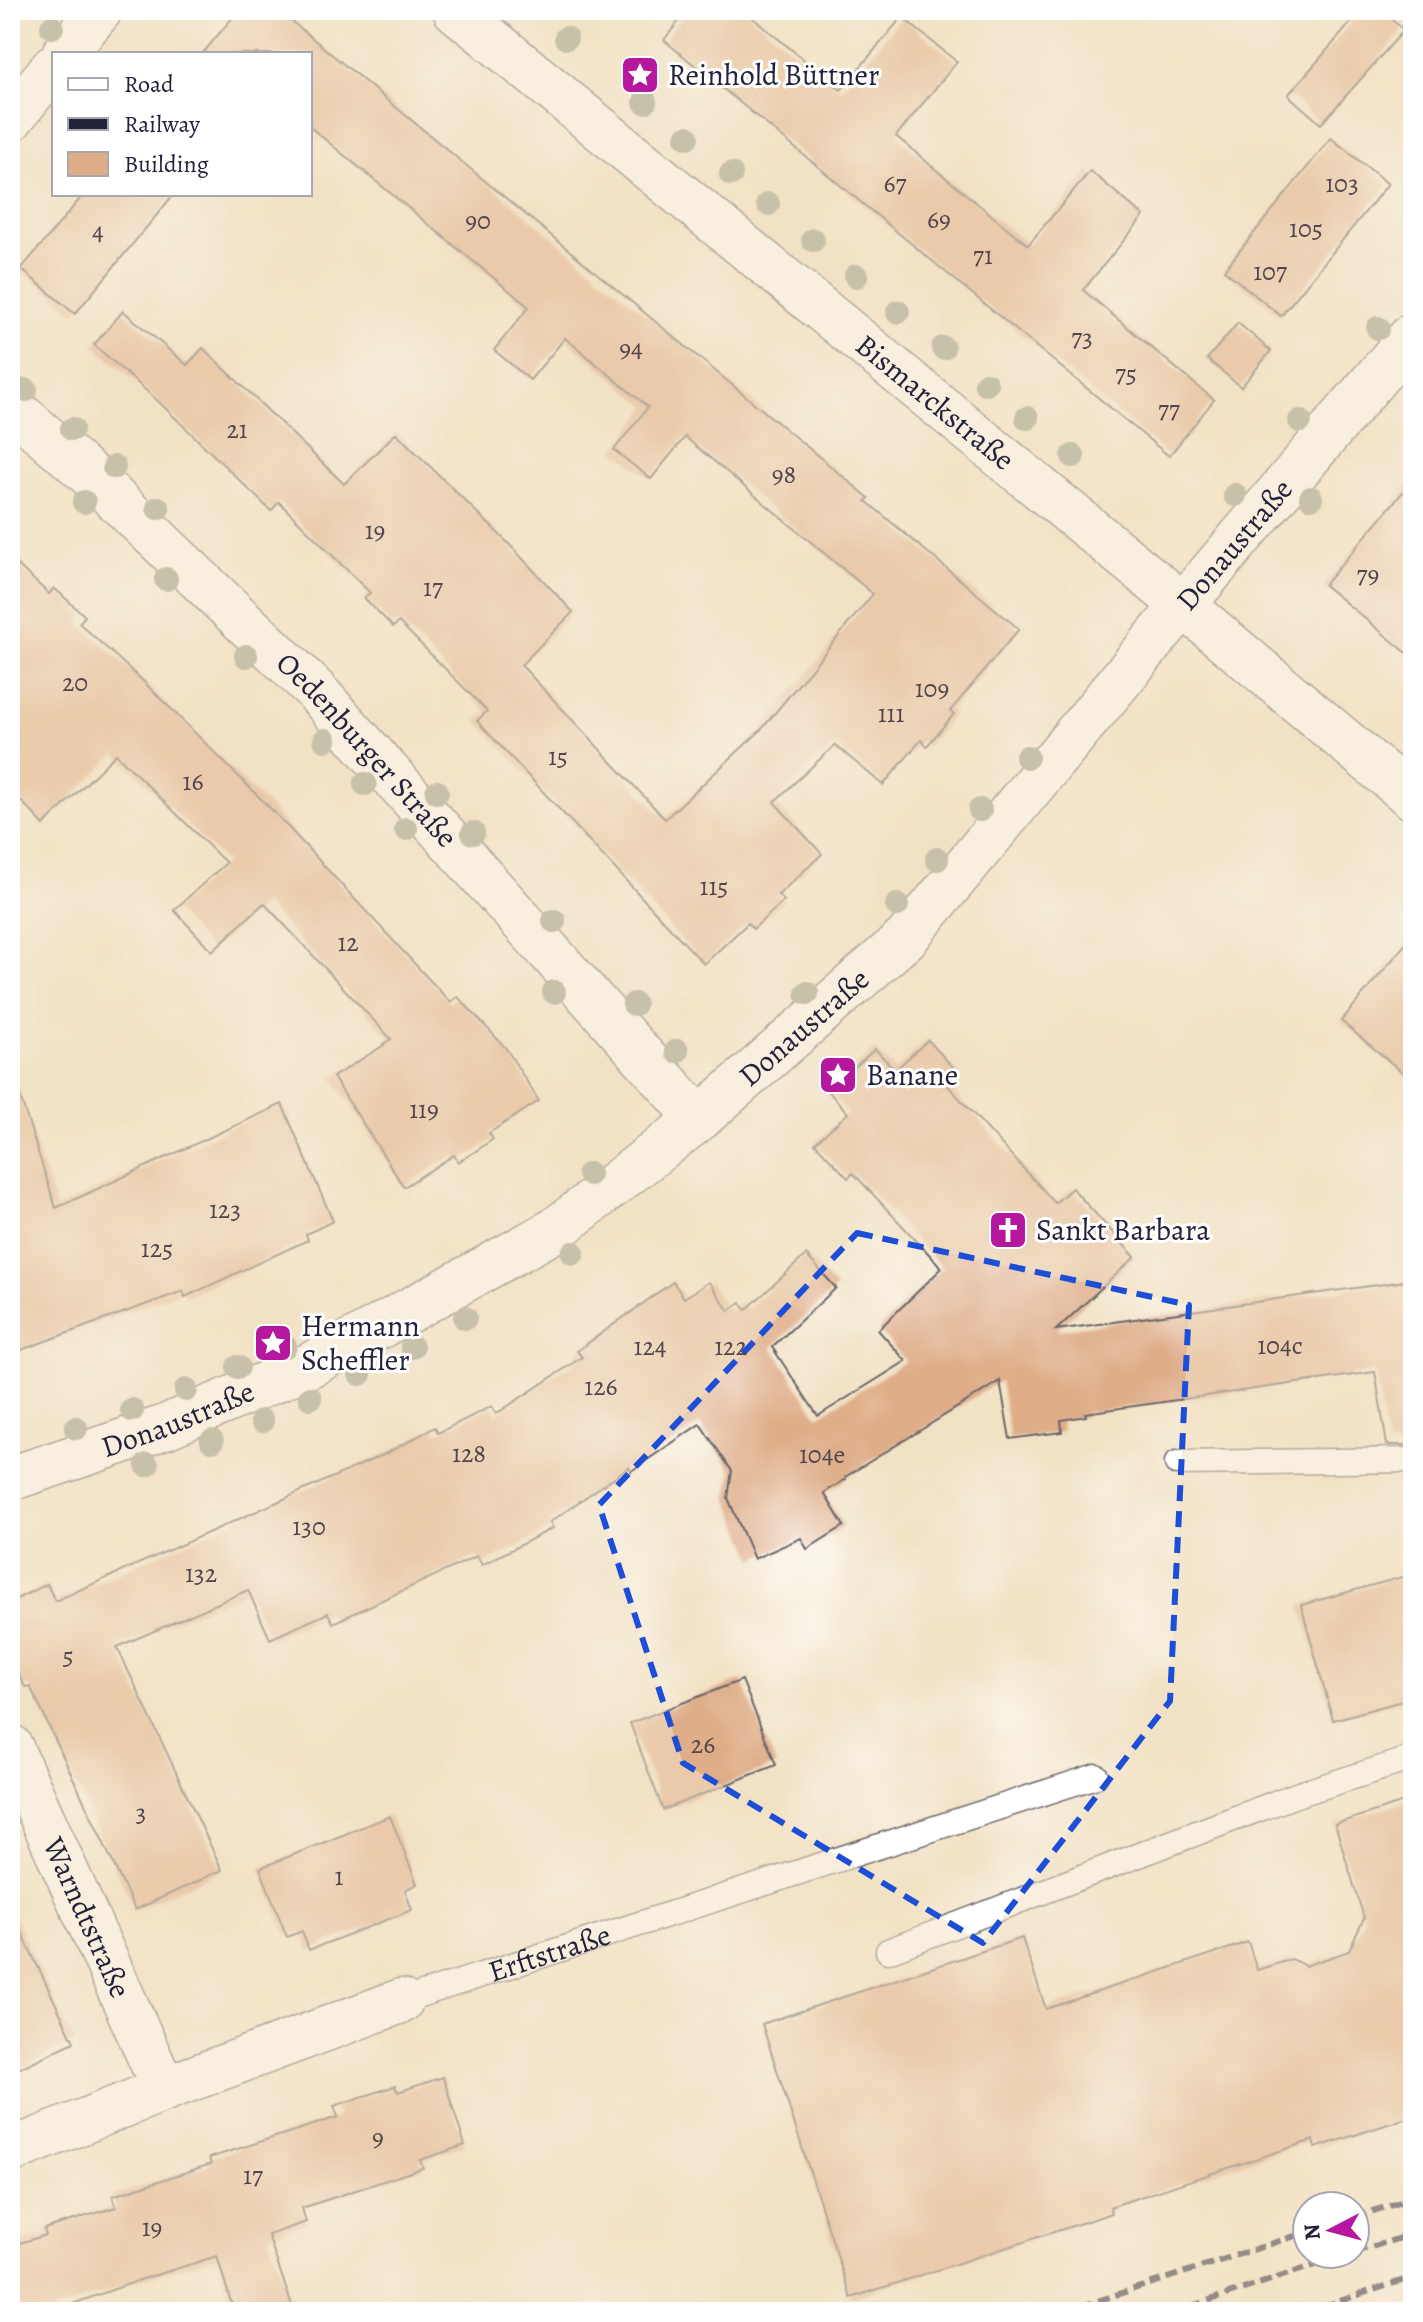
<svg xmlns="http://www.w3.org/2000/svg" width="1423" height="2322" viewBox="0 0 1423 2322" font-family="Alegreya,serif">
<style>
.building{fill:#dfae89}
.lines{fill:none;stroke-linecap:round;stroke-linejoin:round}
.lane-casing{stroke:#6b656b;stroke-width:27}
.street-casing{stroke:#6b656b;stroke-width:47}
.secondary-casing{stroke:#6b656b;stroke-width:47}
.lane{stroke:#fff;stroke-width:24}
.street{stroke:#fff;stroke-width:44}
.secondary{stroke:#fff;stroke-width:44}
.rail{stroke:#22223b;stroke-width:6;stroke-dasharray:12 6;stroke-linecap:butt}
.tree{fill:#949a88}
.marked{fill:none;stroke:#1d4ed8;stroke-width:6;stroke-dasharray:16 10;stroke-linejoin:round}
.labels{text-anchor:middle;dominant-baseline:central;stroke-width:6;stroke-linejoin:round;paint-order:stroke}
.number-label{font-size:26px;fill:#51454e}
.poi-label{font-size:30px;fill:#22223b;stroke:#fff;text-anchor:start}
.street-label{font-size:30px;fill:#22223b;stroke:#fff}
</style>
<rect width="100%" height="100%" fill="#fff"/>
<filter id="ink" filterUnits="userSpaceOnUse"><feTurbulence type="fractalNoise" baseFrequency=".0125" numOctaves="2"/><feDisplacementMap in="SourceGraphic" scale="16" xChannelSelector="R" yChannelSelector="G"/><feConvolveMatrix kernelMatrix="1 2 1 2 8 2 1 2 1" color-interpolation-filters="sRGB"/></filter>
<filter id="wash" filterUnits="userSpaceOnUse"><feTurbulence type="fractalNoise" baseFrequency=".006" numOctaves="4" result="noise"/><feDisplacementMap in="SourceGraphic" scale="32" xChannelSelector="R" yChannelSelector="G"/><feGaussianBlur stdDeviation="1.8" result="paint"/><feColorMatrix in="noise" values="0 0 0 0 0 0 0 0 0 0 0 0 0 0 0 0 0 1.4 0 .05"/><feComposite in="paint" operator="in"/></filter>
<g filter="url(#wash)">
<rect width="100%" height="100%" fill="#f2e2c5"/>
<g id="blocks">
<g class="building">
<path d="M239 10H278L869 498 866 501 1019 629 950 711 954 714 927 746 921 740 883 785 835 745 774 802 822 854 778 895 784 901 753 929 748 923 704 964 477 721 487 711 399 622 393 627 364 598 370 593 279 502 271 511 159 402 94 345 123 311 187 365 203 348 344 484 396 433 506 541 573 612 521 665 665 819 761 730 873 594 685 437 651 479 614 450 648 407 565 338 530 380 494 350 529 307 310 127V54H202Z"/>
<path d="M688 10H743L841 90 902 17 957 62 896 136 940 173 1028 245 1090 171 1144 216 1083 290 1214 400 1169 456 664 40Z"/>
<path d="M1362 10H1380L1404 30 1321 124 1288 95Z"/>
<path d="M1331 138 1388 184 1281 316 1224 270Z"/>
<path d="M84 194H174L75 314 21 269Z"/>
<path d="M1238 323 1271 351 1241 387 1207 359Z"/>
<path d="M1413 480V658L1324 585Z"/>
<path d="M10 558 49 594 54 588 85 616 79 623 144 682 275 813 450 1002 458 997 505 1047 539 1101 489 1133 493 1139 476 1151 458 1162 454 1155 404 1187 333 1077 384 1045 383 1044 391 1039 264 903 212 951 174 910 226 863 116 754 44 825 28 808 10 790Z"/>
<path d="M1413 935V1081L1341 1021Z"/>
<path d="M928 1040 960 1075 948 1086 1055 1203 1072 1188 1135 1257 1056 1330 1413 1280V1445H1387L1375 1372 1085 1413 1086 1416 1061 1420 1062 1432 1010 1439 1000 1381 845 1477 846 1479 824 1493 844 1526 807 1549 801 1538 754 1559 728 1498 732 1471 700 1424 631 1471 629 1467 550 1522 553 1528 482 1565 477 1556 333 1623 328 1613 270 1639 248 1590 117 1647 222 1870 135 1910 30 1686 25 1687 10 1657V1602L47 1584 55 1601 385 1454 435 1427 438 1433 492 1406 496 1414 582 1357 577 1351 673 1282 684 1298 709 1282 729 1311 741 1302 746 1310 806 1255 836 1288 772 1347 818 1416 906 1361 878 1330 942 1268 853 1173 848 1178 815 1143 848 1113 828 1091 875 1049 895 1070Z"/>
<path d="M19 1093 56 1208 282 1104 333 1221 306 1234 308 1240 185 1297 183 1291 10 1354V1094Z"/>
<path d="M1413 1574V1698L1333 1720 1301 1605Z"/>
<path d="M742 1680 776 1765 663 1810 630 1723Z"/>
<path d="M1413 1799V2116L1315 2148 1313 2140 1110 2207 1112 2213 851 2298 762 2024 1022 1938 1046 2009 1248 1942 1257 1970 1292 1959 1305 1966 1349 1951 1364 1918 1335 1824Z"/>
<path d="M390 1816 417 1884 405 1890 412 1910 309 1950 302 1931 287 1937 260 1868Z"/>
<path d="M10 1908 74 2042 10 2073Z"/>
<path d="M443 2077 465 2145 420 2160 423 2168 302 2208 306 2222 268 2235 294 2312H234L217 2256 140 2280 50 2312H10V2246L46 2235 44 2229 116 2207 113 2196 211 2164 209 2158 338 2117 334 2106 395 2086 398 2092Z"/>
</g>
</g>
</g>
<g filter="url(#ink)">
<use href="#blocks" fill-opacity="0" stroke="#6b656b" stroke-width="2"/>
<g class="lines">
<g class="lane-casing">
<g id="lane">
<path d="M1177 1463 1413 1460"/>
<path d="M888 1951 1296 1795 1413 1758"/>
<path id="s1" d="M401 2001 1096 1776"/>
</g>
</g>
<g class="street-casing">
<g id="street">
<path d="M64 54 100 10"/>
<path d="M10 120 54 66"/>
<path id="s2" d="M10 406 89 474 314 689 699 1119"/>
<path id="s3" d="M10 1479 165 1427 310 1365 555 1230 699 1119 906 938 1183 605 1413 334"/>
<path id="s4" d="M10 1746 164 2089"/>
<path d="M10 2151 164 2089 401 2001"/>
</g>
</g>
<g class="secondary-casing">
<g id="secondary">
<path id="s5" d="M455 10 1183 605 1413 798"/>
</g>
</g>
<use href="#lane" class="lane"/>
<use href="#street" class="street"/>
<use href="#secondary" class="secondary"/>
<g class="rail">
<path d="M1355 2217 1413 2198"/>
<path d="M1355 2252 1413 2234"/>
<path d="M1064 2312 1307 2232"/>
<path d="M1174 2312 1349 2254"/>
<path d="M1306 2312 1413 2277"/>
</g>
</g>
<g class="tree">
<circle cx="52" cy="27" r="12"/>
<circle cx="566" cy="38" r="12"/>
<circle cx="645" cy="102" r="12"/>
<circle cx="687" cy="137" r="12"/>
<circle cx="731" cy="174" r="12"/>
<circle cx="768" cy="204" r="12"/>
<circle cx="813" cy="240" r="12"/>
<circle cx="856" cy="276" r="12"/>
<circle cx="898" cy="312" r="12"/>
<circle cx="1378" cy="328" r="12"/>
<circle cx="943" cy="348" r="12"/>
<circle cx="986" cy="384" r="12"/>
<circle cx="26" cy="390" r="12"/>
<circle cx="1027" cy="418" r="12"/>
<circle cx="1300" cy="421" r="12"/>
<circle cx="72" cy="429" r="12"/>
<circle cx="1073" cy="456" r="12"/>
<circle cx="114" cy="467" r="12"/>
<circle cx="1235" cy="495" r="12"/>
<circle cx="1311" cy="498" r="12"/>
<circle cx="84" cy="502" r="12"/>
<circle cx="158" cy="508" r="12"/>
<circle cx="166" cy="579" r="12"/>
<circle cx="246" cy="656" r="12"/>
<circle cx="325" cy="740" r="12"/>
<circle cx="1027" cy="757" r="12"/>
<circle cx="365" cy="784" r="12"/>
<circle cx="437" cy="792" r="12"/>
<circle cx="980" cy="810" r="12"/>
<circle cx="406" cy="829" r="12"/>
<circle cx="473" cy="833" r="12"/>
<circle cx="937" cy="859" r="12"/>
<circle cx="897" cy="905" r="12"/>
<circle cx="554" cy="921" r="12"/>
<circle cx="554" cy="992" r="12"/>
<circle cx="807" cy="993" r="12"/>
<circle cx="634" cy="1004" r="12"/>
<circle cx="677" cy="1051" r="12"/>
<circle cx="589" cy="1174" r="12"/>
<circle cx="573" cy="1253" r="12"/>
<circle cx="465" cy="1318" r="12"/>
<circle cx="285" cy="1346" r="12"/>
<circle cx="412" cy="1347" r="12"/>
<circle cx="238" cy="1367" r="12"/>
<circle cx="360" cy="1374" r="12"/>
<circle cx="186" cy="1390" r="12"/>
<circle cx="310" cy="1398" r="12"/>
<circle cx="132" cy="1410" r="12"/>
<circle cx="262" cy="1421" r="12"/>
<circle cx="76" cy="1428" r="12"/>
<circle cx="212" cy="1441" r="12"/>
<circle cx="147" cy="1465" r="12"/>
</g>
</g>
<path d="M0 0H1423V2322H0ZM857 1233 1189 1305 1170 1701 983 1943 683 1763 599 1505Z" fill="#f2e2c5" fill-opacity=".55" fill-rule="evenodd"/>
<path class="marked" d="M857 1233 1189 1305 1170 1701 983 1943 683 1763 599 1505Z"/>
<defs>
<g id="sight-square" transform="scale(2)"><rect x="-9" y="-9" width="18" height="18" rx="4" fill="#b5179e" stroke="#fff"/><path d="M0-6L1.8-2.2L6-1.7L2.9 1.2L3.7 5.4L0 3.3L-3.7 5.4L-2.9 1.2L-6-1.7L-1.8-2.2Z" fill="#fff"/></g>
<g id="church-square" transform="scale(2)"><rect x="-9" y="-9" width="18" height="18" rx="4" fill="#b5179e" stroke="#fff"/><path d="M-1.2-6h2.4v3.5h3.3v2.4h-3.3V6h-2.4V-.1h-3.3v-2.4h3.3Z" fill="#fff"/></g>
</defs>
<g fill-rule="evenodd">
<use href="#sight-square" x="640" y="75"/>
<use href="#sight-square" x="838" y="1075"/>
<use href="#church-square" x="1008" y="1230"/>
<use href="#sight-square" x="273" y="1343"/>
</g>
<g class="labels">
<g class="number-label">
<text x="895" y="183">67</text>
<text x="1342" y="183">103</text>
<text x="939" y="219">69</text>
<text x="478" y="220">90</text>
<text x="1306" y="228">105</text>
<text x="98" y="231">4</text>
<text x="983" y="255">71</text>
<text x="1270" y="271">107</text>
<text x="1082" y="337">73</text>
<text x="631" y="348">94</text>
<text x="1126" y="373">75</text>
<text x="1169" y="409">77</text>
<text x="237" y="429">21</text>
<text x="784" y="474">98</text>
<text x="375" y="530">19</text>
<text x="1368" y="574">79</text>
<text x="433" y="587">17</text>
<text x="75" y="682">20</text>
<text x="932" y="688">109</text>
<text x="891" y="713">111</text>
<text x="558" y="756">15</text>
<text x="193" y="781">16</text>
<text x="714" y="886">115</text>
<text x="348" y="942">12</text>
<text x="424" y="1109">119</text>
<text x="225" y="1209">123</text>
<text x="157" y="1248">125</text>
<text x="1280" y="1345">104c</text>
<text x="650" y="1346">124</text>
<text x="731" y="1346">122</text>
<text x="601" y="1386">126</text>
<text x="469" y="1453">128</text>
<text x="822" y="1454">104e</text>
<text x="309" y="1526">130</text>
<text x="201" y="1573">132</text>
<text x="68" y="1655">5</text>
<text x="703" y="1744">26</text>
<text x="141" y="1812">3</text>
<text x="339" y="1876">1</text>
<text x="378" y="2137">9</text>
<text x="253" y="2175">17</text>
<text x="152" y="2227">19</text>
</g>
<g class="poi-label">
<text x="668" y="75">Reinhold Büttner</text>
<text x="866" y="1075">Banane</text>
<text x="1036" y="1230">Sankt Barbara</text>
<text x="301" y="1326">Hermann<tspan x="301" dy="34">Scheffler</tspan></text>
</g>
<g class="street-label">
<text stroke="none"><textPath href="#s5" startOffset="620">Bismarckstraße</textPath></text>
<text stroke="none"><textPath href="#s3" startOffset="1570">Donaustraße</textPath></text>
<text stroke="none"><textPath href="#s2" startOffset="496">Oedenburger Straße</textPath></text>
<text stroke="none"><textPath href="#s3" startOffset="922">Donaustraße</textPath></text>
<text stroke="none"><textPath href="#s3" startOffset="178">Donaustraße</textPath></text>
<text stroke="none"><textPath href="#s4" startOffset="188">Warndtstraße</textPath></text>
<text stroke="none"><textPath href="#s1" startOffset="156">Erftstraße</textPath></text>
</g>
</g>
<rect width="1423" height="2322" fill="none" stroke="#fff" stroke-width="40"/>
<rect x="52" y="52" width="260" height="144" fill="#ffffff" stroke="#a7a7b1" stroke-width="2"/>
<rect x="68" y="78" width="40" height="12" fill="#ffffff" stroke="#a7a7b1" stroke-width="2"/>
<text x="124" y="92" font-size="24" fill="#22223b">Road</text>
<rect x="68" y="118" width="40" height="12" fill="#22223b" stroke="#a7a7b1" stroke-width="2"/>
<text x="124" y="132" font-size="24" fill="#22223b">Railway</text>
<rect x="68" y="152" width="40" height="24" fill="#dfae89" stroke="#a7a7b1" stroke-width="2"/>
<text x="124" y="172" font-size="24" fill="#22223b">Building</text>
<g transform="translate(1331 2230) rotate(264)"><circle r="38" fill="#ffffff" stroke="#a7a7b1" stroke-width="2"/>
<path d="M0-6L14 30L0 20L-14 30Z" fill="#b5179e"/>
<text y="-12" font-size="22" font-weight="bold" text-anchor="middle" fill="#22223b">N</text>
</g>
</svg>
